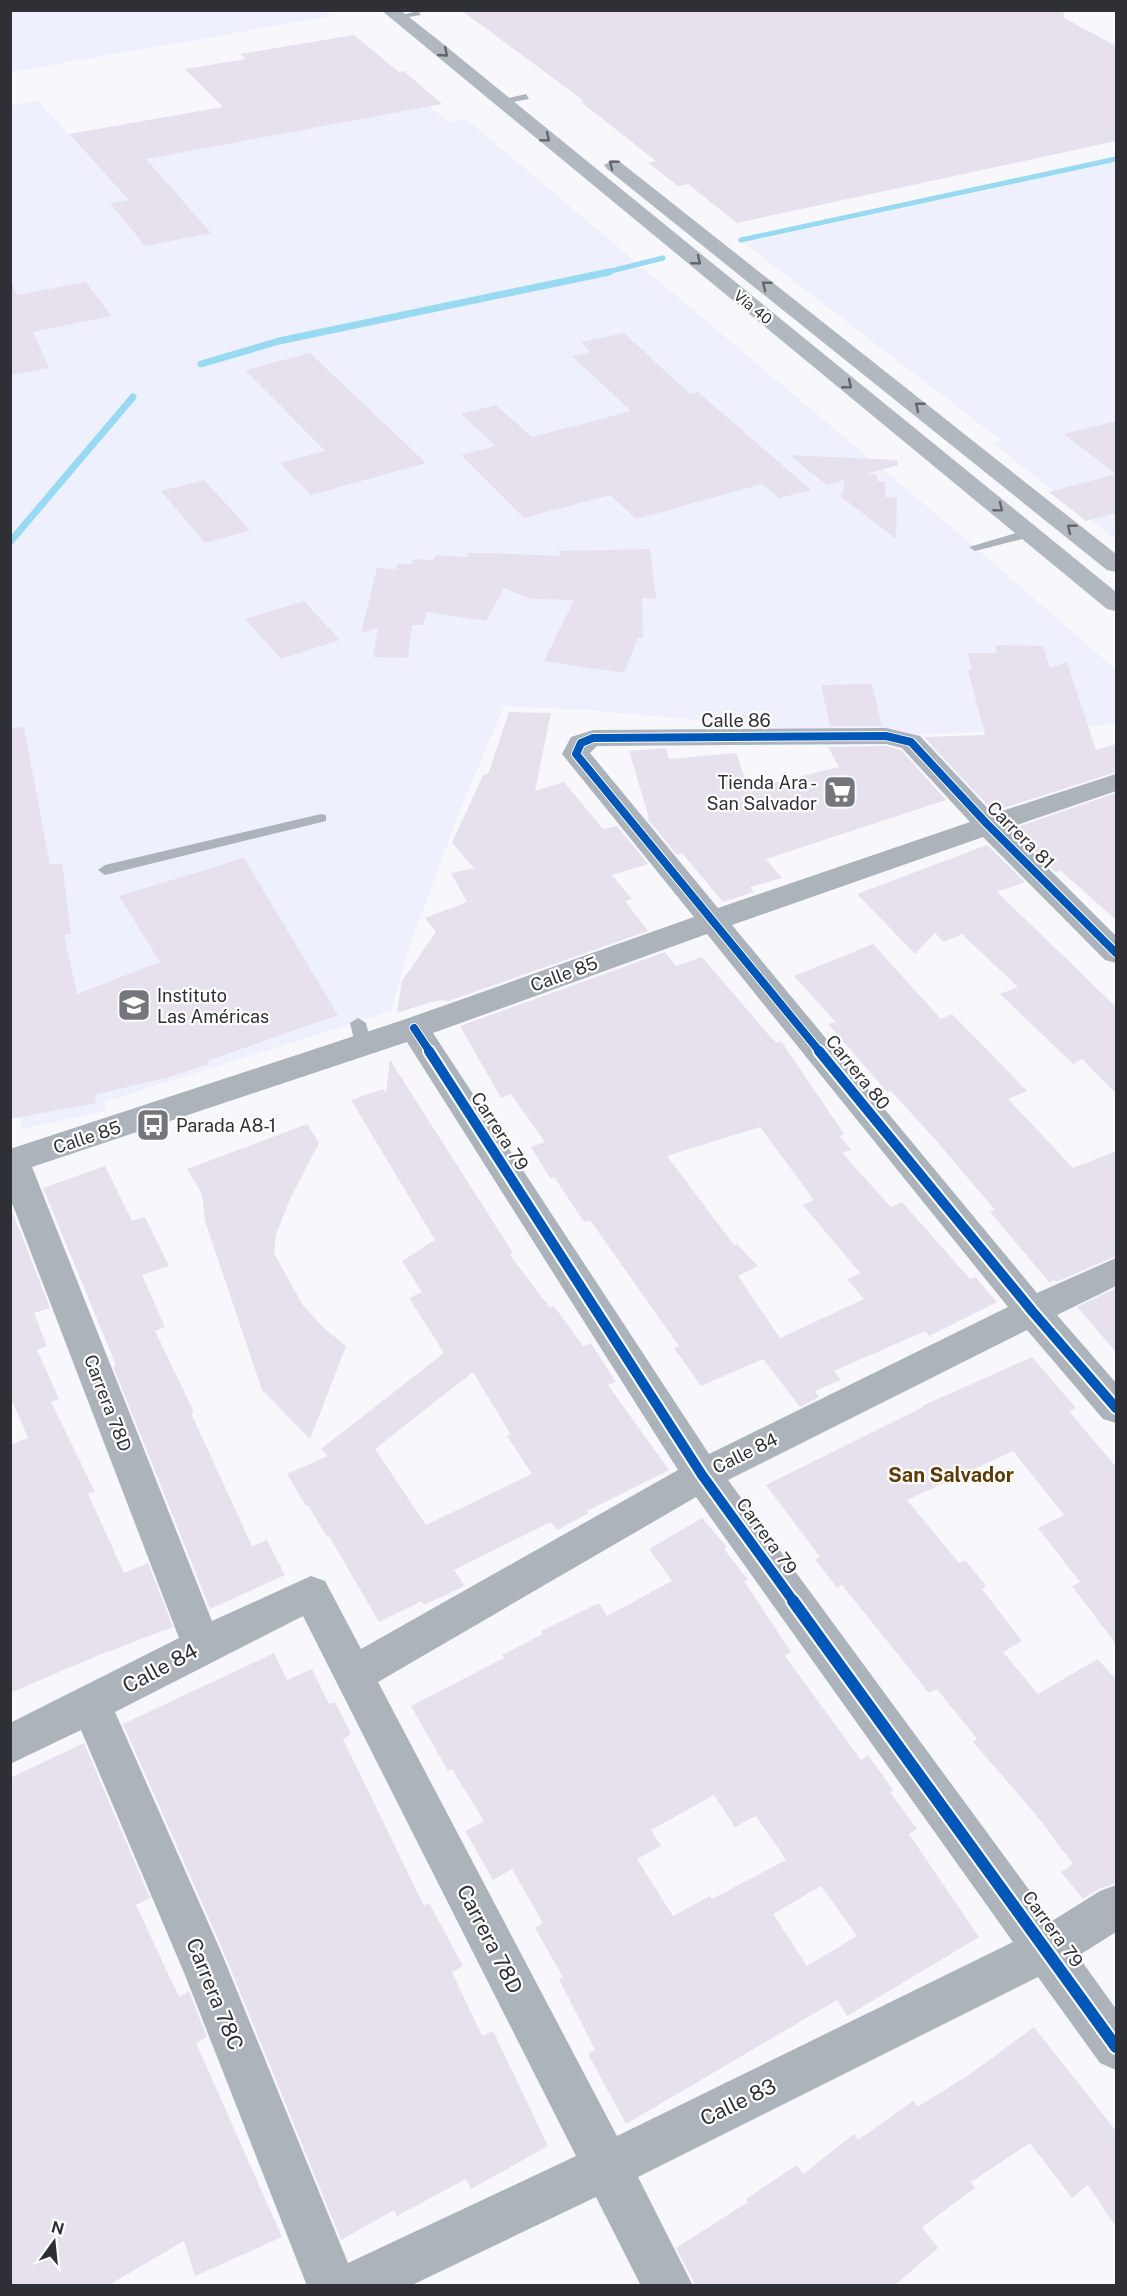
<svg xmlns="http://www.w3.org/2000/svg" width="1127" height="2296" viewBox="0 0 1127 2296" font-family="'Public Sans',sans-serif">
<style>
.built{fill:#eff0fe}
.lines{fill:none;stroke-linecap:round;stroke-linejoin:round}
.stream-far1{stroke:#98daf1;stroke-width:5}
.stream{stroke:#98daf1;stroke-width:7}
.building{fill:#e7e1ee;fill-rule:evenodd}
.service{fill:#acb3bb;fill-rule:evenodd}
.minor{fill:#acb3bb;fill-rule:evenodd}
.trunk{fill:#b1b8c0;fill-rule:evenodd}
.cycleway-far2-casing{stroke:#fff;stroke-width:10}
.cycleway-far1-casing{stroke:#fff;stroke-width:14}
.cycleway-casing{stroke:#fff;stroke-width:16}
.cycleway-far2{stroke:#0057b8;stroke-width:8}
.cycleway-far1{stroke:#0057b8;stroke-width:10}
.cycleway{stroke:#0057b8;stroke-width:12}
.oneway{stroke:#63666d}
.labels{text-anchor:middle;dominant-baseline:central;stroke-width:4.5;stroke-linejoin:round;paint-order:stroke}
.far-street-label{font-size:15px;fill:#2f3035;stroke:#fff}
.street-label{font-size:18px;fill:#2f3035;stroke:#fff}
.poi-label{font-size:18px;fill:#2f3035;stroke:#fff;text-anchor:start}
.neighbourhood-label{font-size:20px;font-weight:bold;fill:#5e3a05;stroke:#fff}
.near-street-label{font-size:21px;fill:#2f3035;stroke:#fff}
</style>
<rect width="100%" height="100%" fill="#f7f7fc"/>
<g class="built">
<path d="M323 10 331 16 11 72V11Z"/>
<path d="M38 101 99 167 429 106 449 122 466 119 975 547 1116 670V724L918 735 801 730 587 710 504 706 460 810 405 959 391 1011 104 1102 105 1111 22 1129 10 1062V106Z"/>
<path d="M1116 162V540L994 444 1002 441 744 243Z"/>
</g>
<g class="lines">
<g class="stream-far1">
<path d="M741 240 1116 159"/>
<path d="M603 273 663 258"/>
</g>
<g class="stream">
<path d="M201 364 279 341 609 272"/>
<path d="M10 542 133 397"/>
</g>
</g>
<g class="building">
<path d="M461 10H1063L1064 18 1116 46V141L737 223 688 184 678 186 648 163 656 161 581 102 584 101Z"/>
<path d="M354 35 399 72 404 71 442 104 146 159 211 233 145 246 110 203 129 200 69 134 223 107 185 69 246 59 240 54Z"/>
<path d="M10 279 17 295 86 282 111 316 33 332 49 368 10 375Z"/>
<path d="M624 333 690 394 698 392 811 490 779 498 762 484 636 519 610 495 524 518 461 455 496 446 461 414 496 405 532 437 631 411 572 356 590 352 581 342Z"/>
<path d="M310 353 426 463 311 495 280 463 325 451 245 370Z"/>
<path d="M1116 421V513L1086 521 1049 492 1116 474 1064 434Z"/>
<path d="M789 455 897 460 898 465 866 474 877 475V481L885 482V497L897 498 896 539 839 495H843L844 480 827 485Z"/>
<path d="M204 480 250 530 205 543 161 491Z"/>
<path d="M650 549 656 599 642 598 643 638H638L624 673 544 661 574 600 531 599 504 588 486 621 427 612 423 625H412L408 658 373 657 378 628 361 633 377 568 396 569 397 564H412L414 559 433 560 435 555 467 557 468 553H488L562 556 557 551Z"/>
<path d="M304 601 340 640 281 659 245 619Z"/>
<path d="M995 645 1043 646 1050 668 1067 662 1096 750 1116 744V772L994 811 974 791 924 737 985 735 968 670H972L968 653H997Z"/>
<path d="M872 684 882 726H830L821 685Z"/>
<path d="M509 712 551 713 535 791 564 782 603 829 617 826 648 864 612 875 632 899 625 901 648 931 446 1002 445 1000 431 1002 397 1013 402 981 436 932 425 918 467 902 451 873 474 868 452 843 483 775 488 774Z"/>
<path d="M24 727 50 865 62 863 71 934 64 935 77 994 160 962 119 896 244 858 338 1015 207 1061 209 1064 173 1076 94 1095 96 1103 10 1119V728Z"/>
<path d="M886 746 901 750 946 800 766 859 782 878 750 887 754 892 723 902 682 853 677 855 647 818H649L629 751 666 748 669 759 736 753 746 781 761 778 765 785 839 767 828 747Z"/>
<path d="M1116 793V920L1061 871 1055 872 1012 829Z"/>
<path d="M987 845 1025 882 997 892 1116 1007V1093L1082 1059 1073 1064 1000 994 1018 987 962 934 944 942 935 933 915 954 857 894Z"/>
<path d="M873 944 941 1019 952 1014 1027 1091 1008 1099 1073 1168 1116 1151V1256L1056 1282 1054 1280 1049 1282 990 1212 995 1210 934 1138 891 1091 887 1092 828 1024 836 1022 794 976Z"/>
<path d="M665 952 676 966 702 957 767 1033 777 1043 781 1041 844 1134 840 1136 851 1150 842 1153 891 1207 902 1202 970 1279 975 1277 997 1302 929 1336 925 1331 834 1371 841 1380 815 1391 819 1397 800 1407 763 1359 701 1386 674 1348 679 1346 590 1220 584 1222 554 1177 550 1178 531 1147 545 1142 511 1094 501 1098 460 1026ZM760 1127 814 1200 803 1205 860 1273 847 1279 864 1299 780 1338 738 1276 758 1266 737 1244 734 1245 667 1156Z"/>
<path d="M390 1060 513 1253 510 1255 550 1308 554 1306 583 1346 591 1343 616 1382 608 1385 669 1470 587 1511 589 1513 557 1530 551 1522 454 1570 465 1586 424 1605 422 1601 379 1622 329 1536 327 1537 308 1505 306 1506 287 1474 328 1456 321 1449 444 1353 409 1298 422 1292 402 1261 435 1240 351 1100 383 1089 386 1093ZM473 1372 511 1435 507 1436 532 1474 426 1525 375 1449Z"/>
<path d="M307 1124 319 1143 291 1197 276 1234 274 1253 302 1304 324 1328 346 1346 310 1439 262 1390 205 1221 202 1194 187 1169Z"/>
<path d="M105 1166 132 1221 145 1217 169 1266 142 1275 165 1327 155 1331 194 1412 191 1413 252 1546 267 1540 285 1575 210 1609 113 1366 116 1365 43 1188Z"/>
<path d="M10 1206 50 1308 34 1313 47 1346 37 1350 59 1399 51 1402 95 1492 88 1494 124 1573 148 1563 173 1627 99 1655 10 1693V1445L28 1438 10 1396Z"/>
<path d="M1116 1288V1352L1077 1307Z"/>
<path d="M1032 1357 1076 1408 1069 1411 1116 1467V1644L1072 1586 1080 1582 1038 1528 1064 1515 1013 1451 907 1500 959 1563 965 1560 986 1586 982 1589 1022 1641 1003 1652 1038 1694 1098 1659 1116 1680V1883L1099 1889 1083 1899 1061 1872 1073 1864 1037 1816 973 1742 977 1739 937 1689 929 1693 842 1585 837 1588 815 1559 820 1557 766 1485 923 1407 922 1406Z"/>
<path d="M702 1518 727 1547 724 1549 748 1580 744 1581 791 1652 785 1656 861 1760 868 1755 893 1790 890 1792 917 1829 909 1834 979 1937 847 2016 837 2000 626 2124 588 2054 595 2050 559 1979 563 1977 535 1928 543 1923 512 1869 493 1880 465 1831 484 1821 452 1769 448 1771 411 1706 504 1658 502 1655 543 1634 541 1631 599 1603 607 1616 672 1581 649 1549ZM714 1795 735 1827 756 1816 786 1860 712 1899 710 1896 673 1916 637 1859 661 1846 651 1830ZM821 1886 857 1936 807 1966 773 1914Z"/>
<path d="M274 1653 287 1680 312 1669 329 1704 335 1702 351 1734 343 1739 424 1906 429 1903 463 1966 452 1972 482 2036 493 2031 548 2146 471 2189 466 2179 397 2216 394 2210 341 2240 224 1953 123 1724Z"/>
<path d="M84 1743 150 1898 136 1905 179 1997 189 1991 207 2037 196 2043 282 2237 195 2276 184 2241 107 2286H10V1778Z"/>
<path d="M1034 2027 1116 2131V2227L1088 2185 1072 2198 1030 2143 971 2182 975 2188 922 2227 938 2248 894 2286H696L676 2248 748 2202 746 2199 797 2165 803 2174 854 2134 858 2140 913 2101 917 2107 969 2075Z"/>
</g>
<g class="lines">
<g class="service">
<path d="M418 11 421 15 397 19 393 17Z"/>
<path d="M526 94 529 99 501 104 497 101Z"/>
<path d="M1030 529 1036 533 1034 536 975 551 969 547Z"/>
<path d="M321 814 326 815V821L105 875 98 870 105 865Z"/>
<path d="M358 1018 366 1023 371 1044 363 1049 355 1044 350 1023Z"/>
</g>
<path class="minor" d="M886 728 920 736 993 814 1116 774V791L1008 828 1116 936V963L1105 960 983 837 732 925 1037 1293 1116 1258V1286L1057 1315 1116 1383V1423L1103 1419 1027 1330 728 1480 1052 1921 1100 1891 1116 1885V1932L1078 1956 1116 2009V2070L1100 2063 1038 1977 638 2177 693 2286H641L596 2197 410 2286H307L185 1975 81 1730 10 1764V1723L179 1638 10 1198V1149L403 1020 694 917 562 754 571 737 593 730ZM886 744 902 748 970 822 718 908 590 753 597 746ZM707 934 1008 1307 709 1454 433 1033ZM407 1042 678 1470 361 1649 325 1581 311 1576 212 1621 32 1167ZM696 1497 1013 1942 617 2136 378 1682ZM303 1616 576 2156 348 2263 222 1954 115 1712Z"/>
<g class="trunk">
<path d="M381 10H400L442 43 1116 592V611L1107 609Z"/>
<path d="M613 160 619 161 1116 554V572L1107 570 607 169 604 165Z"/>
</g>
<g class="cycleway-far2-casing">
<g id="cycleway-far2">
<path d="M414 1028 430 1052"/>
<path d="M820 1052 576 754 581 743 593 738 886 736 911 742 987 824 1116 953"/>
</g>
</g>
<g class="cycleway-far1-casing">
<g id="cycleway-far1">
<path d="M429 1051 702 1475 794 1602"/>
<path d="M819 1051 1032 1311 1116 1408"/>
</g>
</g>
<g class="cycleway-casing">
<path id="cycleway" d="M793 1601 1116 2047"/>
</g>
<use href="#cycleway-far2" class="cycleway-far2"/>
<use href="#cycleway-far1" class="cycleway-far1"/>
<use href="#cycleway" class="cycleway"/>
</g>
<defs><path id="oneway-chevron" d="M-2-3.5L2.5 0L-2 3.5" fill="none" stroke-width="1.6" stroke-linecap="round" stroke-linejoin="round" transform="scale(1.5)"/></defs>
<g class="oneway">
<use href="#oneway-chevron" transform="translate(444 53) rotate(41)"/>
<use href="#oneway-chevron" transform="translate(546 138) rotate(39)"/>
<use href="#oneway-chevron" transform="translate(613 164) rotate(-142)"/>
<use href="#oneway-chevron" transform="translate(697 261) rotate(39)"/>
<use href="#oneway-chevron" transform="translate(766 285) rotate(-142)"/>
<use href="#oneway-chevron" transform="translate(848 385) rotate(39)"/>
<use href="#oneway-chevron" transform="translate(919 406) rotate(-141)"/>
<use href="#oneway-chevron" transform="translate(999 508) rotate(39)"/>
<use href="#oneway-chevron" transform="translate(1071 528) rotate(-141)"/>
</g>
<defs>
<g id="supermarket-square" transform="scale(1.725)"><rect x="-9" y="-9" width="18" height="18" rx="4" fill="#75767b" stroke="#fff"/><path d="M-6-5.5h2.5l.6 2H6L4.5 2H-2.5L-4.4-4H-6ZM-1.5 3.2a1.3 1.3 0 1 0 .1 0ZM3 3.2a1.3 1.3 0 1 0 .1 0Z" fill="#fff"/></g>
<g id="school-square" transform="scale(1.725)"><rect x="-9" y="-9" width="18" height="18" rx="4" fill="#75767b" stroke="#fff"/><path d="M0-5L7-2L0 1L-7-2ZM-4 1L0 2.5L4 1V4Q0 6-4 4Z" fill="#fff"/></g>
<g id="bus-square" transform="scale(1.725)"><rect x="-9" y="-9" width="18" height="18" rx="4" fill="#75767b" stroke="#fff"/><path d="M-5-6H5V4H4V6H2V4H-2V6H-4V4H-5ZM-3.5-4V0h7V-4ZM-3.5 1.2v1.5H-2V1.2ZM2 1.2v1.5H3.5V1.2Z" fill="#fff"/></g>
</defs>
<g fill-rule="evenodd">
<use href="#supermarket-square" x="840" y="792"/>
<use href="#school-square" x="134" y="1005"/>
<use href="#bus-square" x="153" y="1125"/>
</g>
<g class="labels">
<g class="far-street-label">
<text transform="translate(753 307) rotate(39)">Vía 40</text>
</g>
<g class="street-label">
<text x="736" y="720">Calle 86</text>
<text transform="translate(1021 835) rotate(45)">Carrera 81</text>
<text transform="translate(564 974) rotate(-20)">Calle 85</text>
<text transform="translate(858 1072) rotate(51)">Carrera 80</text>
<text transform="translate(500 1131) rotate(57)">Carrera 79</text>
<text transform="translate(87 1137) rotate(-18)">Calle 85</text>
<text transform="translate(108 1403) rotate(69)">Carrera 78D</text>
<text transform="translate(745 1453) rotate(-26)">Calle 84</text>
<text transform="translate(767 1536) rotate(54)">Carrera 79</text>
<text transform="translate(1053 1929) rotate(54)">Carrera 79</text>
</g>
<g class="poi-label">
<text x="817" y="782" text-anchor="end">Tienda Ara -<tspan x="817" dy="21">San Salvador</tspan></text>
<text x="157" y="995">Instituto<tspan x="157" dy="21">Las Américas</tspan></text>
<text x="176" y="1125">Parada A8-1</text>
</g>
<g class="neighbourhood-label">
<text x="951" y="1475">San Salvador</text>
</g>
<g class="near-street-label">
<text transform="translate(160 1668) rotate(-28)">Calle 84</text>
<text transform="translate(490 1939) rotate(63)">Carrera 78D</text>
<text transform="translate(215 1994) rotate(68)">Carrera 78C</text>
<text transform="translate(738 2102) rotate(-26)">Calle 83</text>
</g>
</g>
<rect width="1127" height="2296" fill="none" stroke="#2f3035" stroke-width="24"/>
<g transform="translate(54 2242) rotate(15)" stroke="#ffffff" stroke-width="4.5" paint-order="stroke">
<path d="M0-4.5L10 22L0 15L-10 22Z" fill="#2f3035"/>
<text y="-9" font-size="16" font-weight="bold" text-anchor="middle" fill="#2f3035">N</text>
</g>
</svg>
